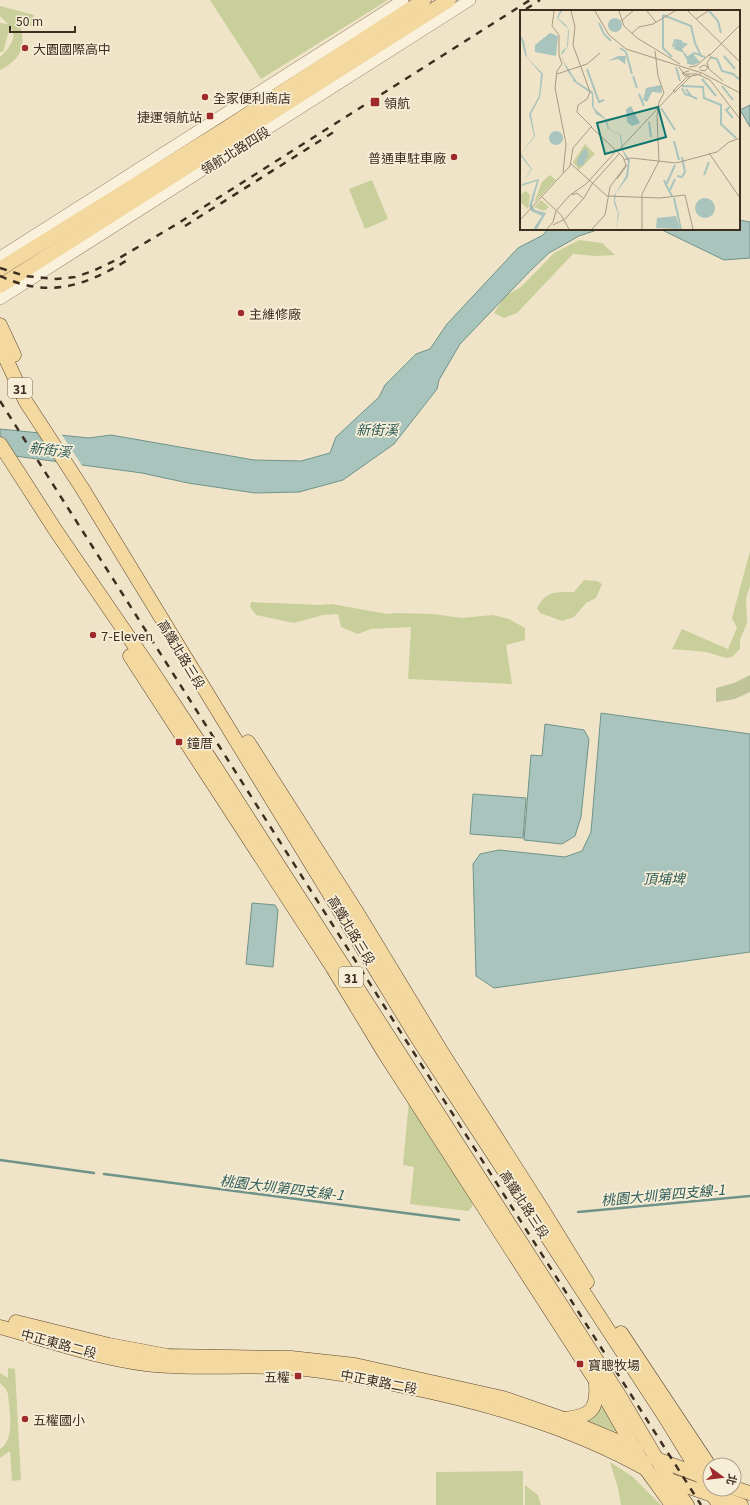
<svg xmlns="http://www.w3.org/2000/svg" width="750" height="1505" viewBox="0 0 750 1505" font-family="Georgia,'Noto Sans TC',serif">
<style>
.green{fill:#c9cf9b}
.cemetery{fill:#bfc49a}
.water{fill:#a9c4bc;stroke:#6f938a}
.pier{fill:#f0e4c8}
.lines{fill:none;stroke-linecap:round;stroke-linejoin:round}
.stream{stroke:#6f938a;stroke-width:2.5}
.minor-casing{stroke:#8d765c;stroke-width:12}
.major-casing{stroke:#5b4430;stroke-width:15}
.minor{stroke:#faf1dc;stroke-width:11}
.major{stroke:#f3d9a0;stroke-width:14}
.rail{stroke:#3d2e20;stroke-width:2.5;stroke-dasharray:7 7;stroke-linecap:butt}
.poi-dot{fill:#9e2a2b;stroke:#f7eed8;stroke-width:1.5}
.labels{text-anchor:middle;dominant-baseline:central;stroke-width:3.5;stroke-linejoin:round;paint-order:stroke}
.shield{fill:#f7eed8;stroke:#756857;stroke-width:1}
.shield-label{font-size:12px;font-weight:bold;fill:#3d2e20}
.poi-label{font-size:13px;fill:#3d2e20;stroke:#f7eed8;text-anchor:start}
.street-label{font-size:13px;fill:#3d2e20;stroke:#f7eed8}
.water-label{font-size:14px;font-style:italic;fill:#2f5d5a;stroke:#f7eed8}
.inset-river{fill:none;stroke:#a9c4bc;stroke-width:2}
.inset-road{fill:none;stroke:#a89b85;stroke-width:1}
.view{fill:#0f766e;fill-opacity:0.15;stroke:#0f766e;stroke-width:2}
.inset-edge{fill:none;stroke:#3d2e20;stroke-width:2}
</style>
<rect width="100%" height="100%" fill="#f0e4c8"/>
<g class="green">
<path d="M210 0H388L261 79Z"/>
<path d="M0 6 34 15 32 26 19 23C27 45 22 59 0 70V57C8 50 19 37 10 27L3 52H0V23L8 24 0 16Z"/>
<path d="M372 180 388 219 365 229 349 189Z"/>
<path d="M579 240 602 243 615 255 596 256 573 254 517 313 504 318 494 313 505 296 521 287 554 253Z"/>
<path d="M750 551V586L746 598 747 623 740 640V649L732 657 726 658 706 652 672 649 682 629 728 649 737 628 732 618Z"/>
<path d="M584 580 597 581 602 584 596 598 586 603 574 617 562 621 540 613 537 608C546 591 555 592 574 592Z"/>
<path d="M251 602 321 605 332 604 387 614 396 613 434 614 461 618 493 615 509 619 525 628V640L506 645 512 684 408 679 411 627 371 629 358 634 341 627 338 614 323 615 294 623 256 615 250 607Z"/>
<path d="M409 1099 473 1202 472 1207 468 1211 410 1204 414 1167 403 1165Z"/>
<path d="M8 1368 15 1369 21 1480 12 1481 10 1451 0 1458V1449C16 1439 9 1410 8 1394L6 1389 0 1383V1373L8 1378Z"/>
<path d="M600 1401 617 1432 586 1421Z"/>
<path d="M610 1462 633 1477 661 1505H621L618 1488Z"/>
<path d="M523 1471V1505H436V1472Z"/>
<path d="M525 1485 538 1495 541 1505H525Z"/>
</g>
<path class="cemetery" d="M750 675V692L735 699 716 702V688L734 683Z"/>
<g class="water">
<path d="M750 105V127L740 110Z"/>
<path d="M739 220 750 222V258L724 260 660 229H739Z"/>
<path d="M548 229H600L579 236 549 253 532 269 460 344 439 380 437 389 394 444 343 480 299 492 255 493 188 483 142 473 0 454V429L89 438 111 435 254 460 301 461 330 453 336 437 379 397 385 385 416 354 430 349 447 324 518 248 543 235Z"/>
<path d="M601 713 750 734V952L494 988 476 976 473 864 480 854 499 850 565 857 582 851 591 832Z"/>
<path d="M545 724 584 730 589 739 581 817 575 836 562 844 524 840 531 755 542 756Z"/>
<path d="M473 794 526 798 523 838 470 834Z"/>
<path d="M252 903 275 905 278 910 273 967 246 964Z"/>
</g>
<path class="pier" d="M38 430 60 432 83 467 61 464Z"/>
<g class="lines">
<g class="stream">
<path d="M0 1160 94 1173"/>
<path d="M104 1174 459 1220"/>
<path d="M578 1212 750 1196"/>
</g>
<g class="minor-casing">
<g id="minor">
<path d="M0 257 403 0"/>
<path d="M0 299 470 0"/>
</g>
</g>
<g class="major-casing">
<g id="major">
<path d="M0 269 225 129 424 0"/>
<path d="M0 286 449 0"/>
<path d="M0 325 14 355"/>
<path d="M0 346 26 402 82 488 418 1039 667 1420 719 1505"/>
<path d="M0 444 56 531 152 671 212 762 619 1395 669 1480 687 1505"/>
<path d="M130 656 333 968 385 1054 596 1381 646 1469 672 1505"/>
<path d="M248 742 356 911 441 1051 542 1209 587 1282"/>
<path d="M16 1322 109 1345 168 1356 291 1358 355 1365 503 1398 564 1419 636 1449"/>
<path d="M0 1327C48 1340 97 1358 146 1364 195 1370 245 1364 294 1368 331 1371 367 1378 403 1386 487 1403 571 1427 646 1469"/>
<path d="M621 1333 710 1467"/>
<path d="M565 1419C591 1416 598 1410 596 1383"/>
<path d="M654 1458 704 1477"/>
<path d="M669 1480 741 1505"/>
<path d="M734 1488 750 1493"/>
</g>
</g>
<use href="#minor" class="minor"/>
<use href="#major" class="major"/>
<g class="rail">
<path d="M526 9 540 0"/>
<path d="M185 226 337 130"/>
<path d="M0 268 25 276 56 279 75 277 93 271 116 260 177 224 530 0"/>
<path d="M0 276C48 298 83 287 126 261"/>
<path d="M0 401 701 1505"/>
</g>
</g>
<g class="poi-dot">
<circle cx="25" cy="48" r="4"/>
<circle cx="205" cy="97" r="4"/>
<rect x="370" y="97" width="10" height="10" rx="2"/>
<rect x="206" y="112" width="8" height="8" rx="2"/>
<circle cx="454" cy="157" r="4"/>
<circle cx="241" cy="313" r="4"/>
<circle cx="93" cy="635" r="4"/>
<rect x="175" y="738" width="8" height="8" rx="2"/>
<rect x="576" y="1360" width="8" height="8" rx="2"/>
<rect x="294" y="1372" width="8" height="8" rx="2"/>
<circle cx="25" cy="1419" r="4"/>
</g>
<g class="labels">
<g class="shield">
<rect x="8" y="378" width="24" height="20" rx="3"/>
<rect x="339" y="967" width="24" height="20" rx="3"/>
</g>
<g class="shield-label">
<text x="20" y="388">31</text>
<text x="351" y="977">31</text>
</g>
<g class="poi-label">
<text x="33" y="48">大園國際高中</text>
<text x="213" y="97">全家便利商店</text>
<text x="384" y="102">領航</text>
<text x="202" y="116" text-anchor="end">捷運領航站</text>
<text x="446" y="157" text-anchor="end">普通車駐車廠</text>
<text x="249" y="313">主維修廠</text>
<text x="101" y="635">7-Eleven</text>
<text x="187" y="742">鐘厝</text>
<text x="588" y="1364">寶聰牧場</text>
<text x="290" y="1376" text-anchor="end">五權</text>
<text x="33" y="1419">五權國小</text>
</g>
<g class="street-label">
<text transform="translate(235 150) rotate(-32)">領航北路四段</text>
<text transform="translate(182 654) rotate(59)">高鐵北路三段</text>
<text transform="translate(352 930) rotate(59)">高鐵北路三段</text>
<text transform="translate(525 1204) rotate(57)">高鐵北路三段</text>
<text transform="translate(59 1343) rotate(15)">中正東路二段</text>
<text transform="translate(379 1381) rotate(11)">中正東路二段</text>
</g>
<g class="water-label">
<text x="377" y="429">新街溪</text>
<text transform="translate(50 449) rotate(7)">新街溪</text>
<text x="664" y="878">頂埔埤</text>
<text transform="translate(282 1187) rotate(7)">桃園大圳第四支線-1</text>
<text transform="translate(663 1194) rotate(-5)">桃園大圳第四支線-1</text>
</g>
</g>
<g transform="translate(520 10)">
<rect width="220" height="220" fill="#f0e4c8"/>
<path d="M65 134 75 144 59 160 53 152ZM30 165 36 170 14 193 22 172ZM6 181 10 185 8 199 0 192V185ZM21 190 29 197 24 201 14 197Z" fill="#c9cf9b"/>
<path d="M40 1H42L38 8 46 15 49 21 48 36 41 46 44 52 57 72 73 82 74 98 87 110 89 119 101 125 103 140 110 150 108 167 96 183 95 191 99 204 96 219 98 203 94 193V186L106 166 108 152 102 140 100 125 88 119 85 109 76 104 72 96V84L53 71V68L50 63 52 70 41 47 42 41 47 37 48 19 37 8ZM88 15a7 7 0 1 1 14 0a7 7 0 1 1-14 0ZM30 23 38 26 36 46 15 42V35ZM0 24 4 31 7 47 23 64 20 87 11 104 15 126 1 144 12 159 2 174 19 169 12 195 15 200 26 203 17 219H14L15 216 22 206 11 201 9 196 17 171 1 176 11 159 0 145 14 126 9 104 19 86 21 64 5 45ZM156 30 168 34 162 39 164 43 154 39ZM173 44 180 52 174 55 167 54V48ZM98 46H106L105 54 98 49 88 51ZM141 75 142 83 132 82 127 92 123 90 126 78ZM111 96 120 113 112 116 107 112 106 99ZM29 128a7 7 0 1 1 14 0a7 7 0 1 1-14 0ZM67 138 68 146 63 155 58 156 57 150 63 140ZM175 198a10 10 0 1 1 20 0a10 10 0 1 1-20 0ZM156 206 160 219 136 218 137 208Z" fill="#a9c4bc"/>
<path class="inset-river" d="M189 1 198 11 201 23M143 5V38L152 47M143 5 171 16 175 33 181 46 185 47M79 13 84 24 91 31M153 37 155 30 162 31M100 38 106 42 112 64M164 43 167 48 174 43 180 45M204 46 215 59M190 47 197 49 202 61 213 64 220 70M156 57 160 71M67 59 79 92 84 90M113 66 117 78M182 69 196 86M162 76 183 77 184 88 201 95V114L216 128M202 76 213 90M162 78 165 84 171 86M166 79 171 86 177 89M119 84 124 96M210 97 206 100 213 108M141 98 155 120M0 105V136M129 112 131 127M154 131 159 150M184 165 189 152M157 166 162 167 165 162 162 147M144 170 146 175 155 155M146 175 152 186M150 180 155 169M154 188 161 219"/>
<path class="inset-road" d="M34 1 32 16 39 25V45L42 54 37 61 35 78 46 134 43 163M51 1 55 17 53 35 70 82 67 89 58 95 57 102 72 117M75 1 89 25 106 39 182 63 220 83M99 1 104 16 117 28 160 54M127 1 136 12M168 1 220 52M176 9 188 1M101 11 113 1M112 23 119 17 133 14 155 1M189 46 220 15M191 47 187 53 189 59 203 71M159 57 164 64H177L190 70 220 109M169 57 176 56 190 44M179 58 184 55 188 57 185 61 180 60M169 61 162 63 165 66 169 65M37 64 67 54 80 43M153 81 167 67 181 64M154 83 171 66M97 142 155 80M189 143 220 188M104 150 111 148 156 153 197 142 209 132 220 128M50 153 87 186 140 188 165 185M97 169 107 155M52 185 57 183 64 189M165 185 173 219M21 186 41 205 49 219M0 210 50 156 53 138 71 117 103 147 106 155 90 177 85 205 72 219M33 215 45 209 64 188 72 174 99 144M27 219 33 212 36 201 50 185 66 174 96 141M122 219V184L139 151 137 107 139 92 144 83 138 66 135 41"/>
<path class="view" d="M138 97 146 127 85 144 77 113Z"/>
<rect width="220" height="220" class="inset-edge"/>
</g>
<g transform="translate(722 1477) rotate(105)"><circle r="19" fill="#f7eed8" stroke="#ada18e"/>
<path d="M0-3L7 15L0 10L-7 15Z" fill="#9e2a2b"/>
<text y="-6" font-size="11" font-weight="bold" text-anchor="middle" fill="#3d2e20">北</text>
</g>
<path d="M10 26v6h65v-6" fill="none" stroke="#3d2e20" stroke-width="2"/>
<text x="16" y="26" font-size="12" fill="#3d2e20" stroke="#f7eed8" stroke-width="3" paint-order="stroke">50 m</text>
</svg>
